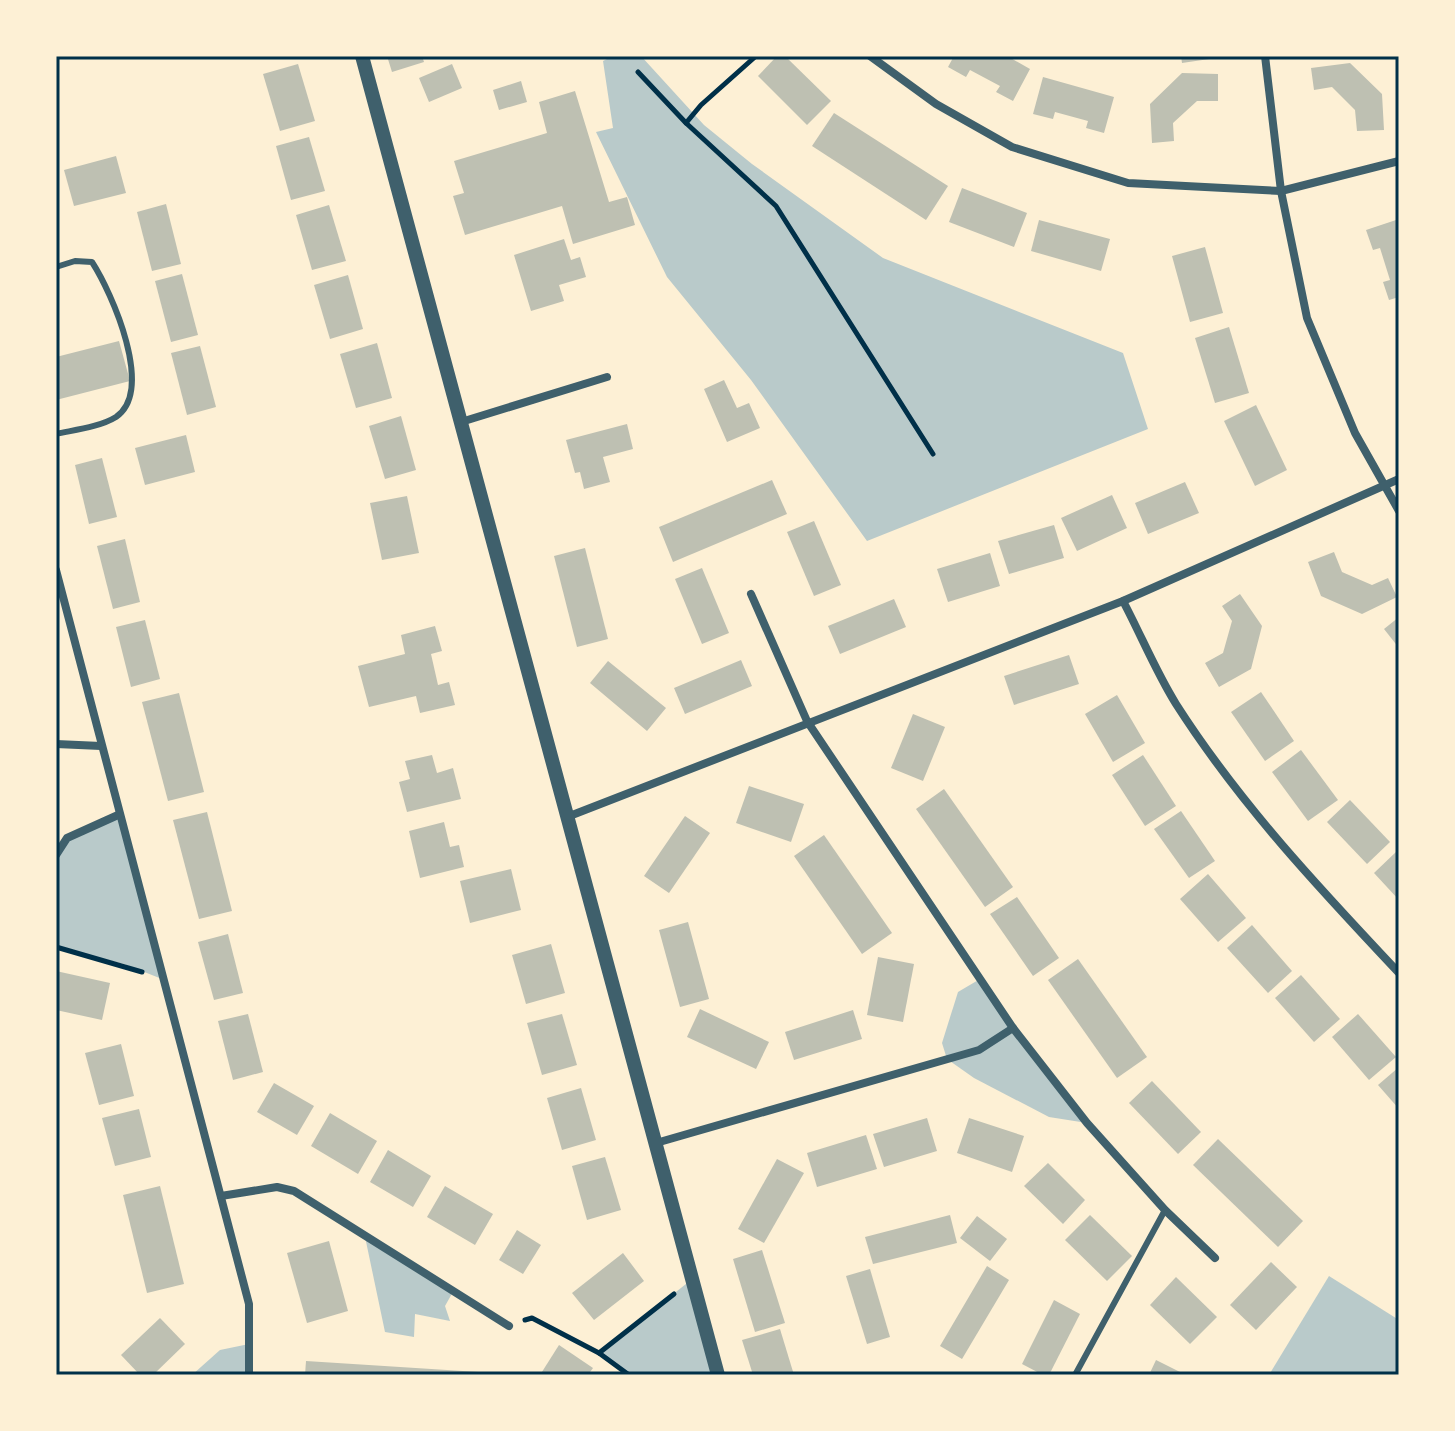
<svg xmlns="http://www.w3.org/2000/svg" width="1455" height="1431" viewBox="0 0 1455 1431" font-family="Montserrat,sans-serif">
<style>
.green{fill:#b9caca}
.building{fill:#bec0b2}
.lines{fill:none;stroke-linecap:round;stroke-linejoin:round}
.path{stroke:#003049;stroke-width:5}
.service{stroke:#3f606c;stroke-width:6}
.minor{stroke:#3f606c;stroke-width:8}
.tertiary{stroke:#3f606c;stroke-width:14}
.neatline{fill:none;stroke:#003049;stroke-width:3}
</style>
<rect width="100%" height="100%" fill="#fdf0d5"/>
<g class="green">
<path d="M613 56H641L704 125 752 164 883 258 1123 353 1148 429 867 541 751 380 667 277 596 132 613 128 603 61Z"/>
<path d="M118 815 162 979 124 964 56 947V855L67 838Z"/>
<path d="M980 979 1087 1123 1049 1117 974 1078 947 1059 942 1043 958 992Z"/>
<path d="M364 1232 454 1290 445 1306 450 1321 415 1314 414 1337 385 1332Z"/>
<path d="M1329 1276 1399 1320V1375H1269Z"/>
<path d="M691 1280 718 1375H629L599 1353Z"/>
<path d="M249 1344V1375H192L220 1350Z"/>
</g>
<g class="building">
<path d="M387 56H422L424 62 392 72Z"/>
<path d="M777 56H785L831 101 807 125 758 76Z"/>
<path d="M954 56H1007L1030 69 1013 101 996 92 1000 86 970 70 966 77 948 67Z"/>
<path d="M1181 56H1216V58L1182 63Z"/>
<path d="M1350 63 1382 94 1384 130 1357 131 1355 110 1332 87 1314 90 1311 68Z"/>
<path d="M298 64 315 121 280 131 263 74Z"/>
<path d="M452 64 462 88 429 102 419 78Z"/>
<path d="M1182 73 1218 74V101H1197L1173 123 1174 141 1152 143 1150 104Z"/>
<path d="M1043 77 1114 97 1104 133 1086 128 1088 121 1055 112 1053 119 1033 114Z"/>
<path d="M521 81 527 102 499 110 493 90Z"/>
<path d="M575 91 609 202 627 197 635 225 573 244 562 206 465 235 453 196 464 193 454 161 547 133 539 102Z"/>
<path d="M834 113 948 186 926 220 812 146Z"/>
<path d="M309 137 325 191 291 200 276 146Z"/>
<path d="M116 156 126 193 74 206 64 170Z"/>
<path d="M962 188 1027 213 1014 247 949 222Z"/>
<path d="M166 204 181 264 152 271 137 212Z"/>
<path d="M329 205 346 261 312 270 296 215Z"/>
<path d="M1399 219V297L1389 300 1383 282 1390 280 1380 248 1373 250 1366 230Z"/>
<path d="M1039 220 1110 239 1101 271 1031 251Z"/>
<path d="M564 239 571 260 580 257 586 277 559 285 564 301 531 311 514 255Z"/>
<path d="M1205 247 1223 313 1190 322 1172 256Z"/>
<path d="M182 274 198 335 171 342 155 281Z"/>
<path d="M348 275 363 329 330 339 314 285Z"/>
<path d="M1229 327 1249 393 1215 403 1195 338Z"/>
<path d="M119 341 130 381 56 400V357Z"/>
<path d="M377 343 392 398 356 408 340 354Z"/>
<path d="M200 346 216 407 187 415 171 353Z"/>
<path d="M724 380 737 408 749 403 760 428 727 442 704 389Z"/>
<path d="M1256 405 1287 470 1255 486 1224 421Z"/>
<path d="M401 416 416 470 385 479 369 426Z"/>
<path d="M627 424 633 449 603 457 610 482 584 489 580 472 575 473 566 440Z"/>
<path d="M186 435 195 472 145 485 135 448Z"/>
<path d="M102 458 117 517 89 524 75 465Z"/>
<path d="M772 480 787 514 673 562 659 527Z"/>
<path d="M1185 482 1199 513 1148 534 1135 503Z"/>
<path d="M1112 495 1127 528 1077 551 1061 518Z"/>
<path d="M407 496 419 553 382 560 370 503Z"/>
<path d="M814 521 841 585 814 596 787 532Z"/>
<path d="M1054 525 1064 558 1009 574 998 541Z"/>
<path d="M125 539 140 602 113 609 97 546Z"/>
<path d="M585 548 608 639 577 647 554 556Z"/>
<path d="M1334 552 1342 572 1372 585 1388 578 1397 597 1362 614 1321 596 1308 562Z"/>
<path d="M990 553 1000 586 948 602 937 569Z"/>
<path d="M702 568 729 633 702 644 675 579Z"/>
<path d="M1240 594 1262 626 1251 669 1219 687 1205 663 1223 653 1232 621 1222 606Z"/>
<path d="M894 599 906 627 840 654 828 626Z"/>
<path d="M1399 617V648L1384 629Z"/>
<path d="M145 620 160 679 131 687 116 627Z"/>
<path d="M435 626 442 651 431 654 438 685 449 682 455 705 420 713 416 696 369 707 358 666 405 654 401 635Z"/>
<path d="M1069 655 1079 684 1014 705 1004 676Z"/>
<path d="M741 660 752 686 685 714 674 688Z"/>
<path d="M608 661 666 708 647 731 590 683Z"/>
<path d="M1261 692 1294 741 1265 761 1231 712Z"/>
<path d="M179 693 204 792 168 801 142 702Z"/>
<path d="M1117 695 1145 743 1113 762 1085 714Z"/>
<path d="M913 714 945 727 923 781 891 768Z"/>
<path d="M1301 750 1338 800 1308 821 1272 772Z"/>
<path d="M432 755 437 773 453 768 461 799 407 812 399 782 410 779 405 761Z"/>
<path d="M1143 755 1176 806 1145 826 1112 775Z"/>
<path d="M749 786 804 804 791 842 736 823Z"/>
<path d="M944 789 1013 887 985 907 916 809Z"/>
<path d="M1350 800 1390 842 1367 864 1327 822Z"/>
<path d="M1181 811 1215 861 1189 878 1154 829Z"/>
<path d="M207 812 232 911 199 919 173 820Z"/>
<path d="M685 816 710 833 669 893 644 876Z"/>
<path d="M444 822 450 847 459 845 464 867 420 878 409 831Z"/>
<path d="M824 835 892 933 862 954 794 856Z"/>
<path d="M1397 851 1399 853V900L1374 873Z"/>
<path d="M511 869 521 910 470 923 460 881Z"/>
<path d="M1208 874 1246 918 1218 942 1180 899Z"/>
<path d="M1017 897 1059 958 1033 976 990 914Z"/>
<path d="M688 922 709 999 680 1007 659 930Z"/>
<path d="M1252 925 1292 971 1268 993 1227 948Z"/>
<path d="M228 934 243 993 214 1000 198 942Z"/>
<path d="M551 944 565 993 526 1004 512 955Z"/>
<path d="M878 957 914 964 903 1022 867 1015Z"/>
<path d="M1078 959 1147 1057 1117 1078 1048 980Z"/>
<path d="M56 971 110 983 102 1020 56 1010Z"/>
<path d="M1301 975 1340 1019 1314 1042 1275 998Z"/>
<path d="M700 1009 769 1042 756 1069 687 1037Z"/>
<path d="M853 1010 862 1039 794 1060 785 1032Z"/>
<path d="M248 1014 263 1072 233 1080 218 1021Z"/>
<path d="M562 1014 577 1065 542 1075 527 1023Z"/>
<path d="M1358 1014 1396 1057 1369 1080 1332 1037Z"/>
<path d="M121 1044 134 1096 99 1105 85 1053Z"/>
<path d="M1399 1067V1109L1378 1085Z"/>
<path d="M1152 1081 1201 1132 1178 1154 1129 1103Z"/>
<path d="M274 1083 314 1106 297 1135 257 1112Z"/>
<path d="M581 1088 596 1140 562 1150 547 1098Z"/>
<path d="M139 1109 151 1157 115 1166 102 1118Z"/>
<path d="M330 1113 377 1141 358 1174 311 1146Z"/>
<path d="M927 1118 937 1151 884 1167 873 1134Z"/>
<path d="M969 1118 1024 1136 1012 1172 957 1153Z"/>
<path d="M866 1135 877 1169 817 1187 807 1153Z"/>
<path d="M1218 1139 1303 1221 1278 1247 1193 1165Z"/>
<path d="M388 1150 431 1176 413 1207 370 1182Z"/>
<path d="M605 1157 621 1210 587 1220 572 1166Z"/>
<path d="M777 1159 804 1173 764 1243 738 1229Z"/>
<path d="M1048 1163 1085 1200 1063 1224 1024 1186Z"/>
<path d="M160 1186 184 1284 147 1293 123 1195Z"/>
<path d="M445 1186 493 1214 475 1245 427 1217Z"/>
<path d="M950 1215 957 1243 873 1264 865 1237Z"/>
<path d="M1090 1215 1132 1256 1107 1281 1065 1240Z"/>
<path d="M977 1216 1007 1239 990 1261 960 1238Z"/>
<path d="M517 1230 541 1245 523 1274 499 1260Z"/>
<path d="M329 1241 348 1311 307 1323 287 1253Z"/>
<path d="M762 1250 785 1323 755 1332 733 1259Z"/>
<path d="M623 1253 644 1281 594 1320 572 1293Z"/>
<path d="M1271 1262 1297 1287 1256 1330 1230 1305Z"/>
<path d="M987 1266 1009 1280 962 1359 940 1346Z"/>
<path d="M870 1269 890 1337 867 1344 846 1276Z"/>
<path d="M1176 1277 1217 1317 1190 1344 1150 1305Z"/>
<path d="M1054 1300 1080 1314 1049 1375H1043L1022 1364Z"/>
<path d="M160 1318 185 1344 153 1375H140L121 1355Z"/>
<path d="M780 1329 794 1375H753L742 1340Z"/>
<path d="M559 1345 593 1368 588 1375H540Z"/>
<path d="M1156 1360 1186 1375H1149Z"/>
<path d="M306 1361 494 1373V1375H305Z"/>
</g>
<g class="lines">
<g class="path">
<path d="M638 72 686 123 776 206 933 454"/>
<path d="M686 123 701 105 756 56"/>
<path d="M56 947 142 972"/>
<path d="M525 1320 532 1318 599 1353 629 1375"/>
<path d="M599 1353 674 1294"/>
</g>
<g class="service">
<path d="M56 267 75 261 92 262C112 293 155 390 116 417 100 427 74 430 56 434"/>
<path d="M1075 1375 1165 1210"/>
</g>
<g class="minor">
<path d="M870 56 936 104 1012 147 1128 183 1281 191 1399 161"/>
<path d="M1265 56 1281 191 1307 318 1355 433 1399 511"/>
<path d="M461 422 607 377"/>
<path d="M56 570 249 1304V1375"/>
<path d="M751 594 807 721 1013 1028 1087 1123 1165 1210 1215 1258"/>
<path d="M1123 601C1141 635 1156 672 1176 704 1240 804 1319 888 1399 973"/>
<path d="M56 744 101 746"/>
<path d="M567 817 1123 601 1399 479"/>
<path d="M56 855 67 838 118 815"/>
<path d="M656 1143 979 1050 1013 1028"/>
<path d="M221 1196 277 1187 294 1191 509 1326"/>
</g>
<path class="tertiary" d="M362 56 718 1375"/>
</g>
<rect width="1455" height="1431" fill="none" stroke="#fdf0d5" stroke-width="116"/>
<rect x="58" y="58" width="1339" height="1315" class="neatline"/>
</svg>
